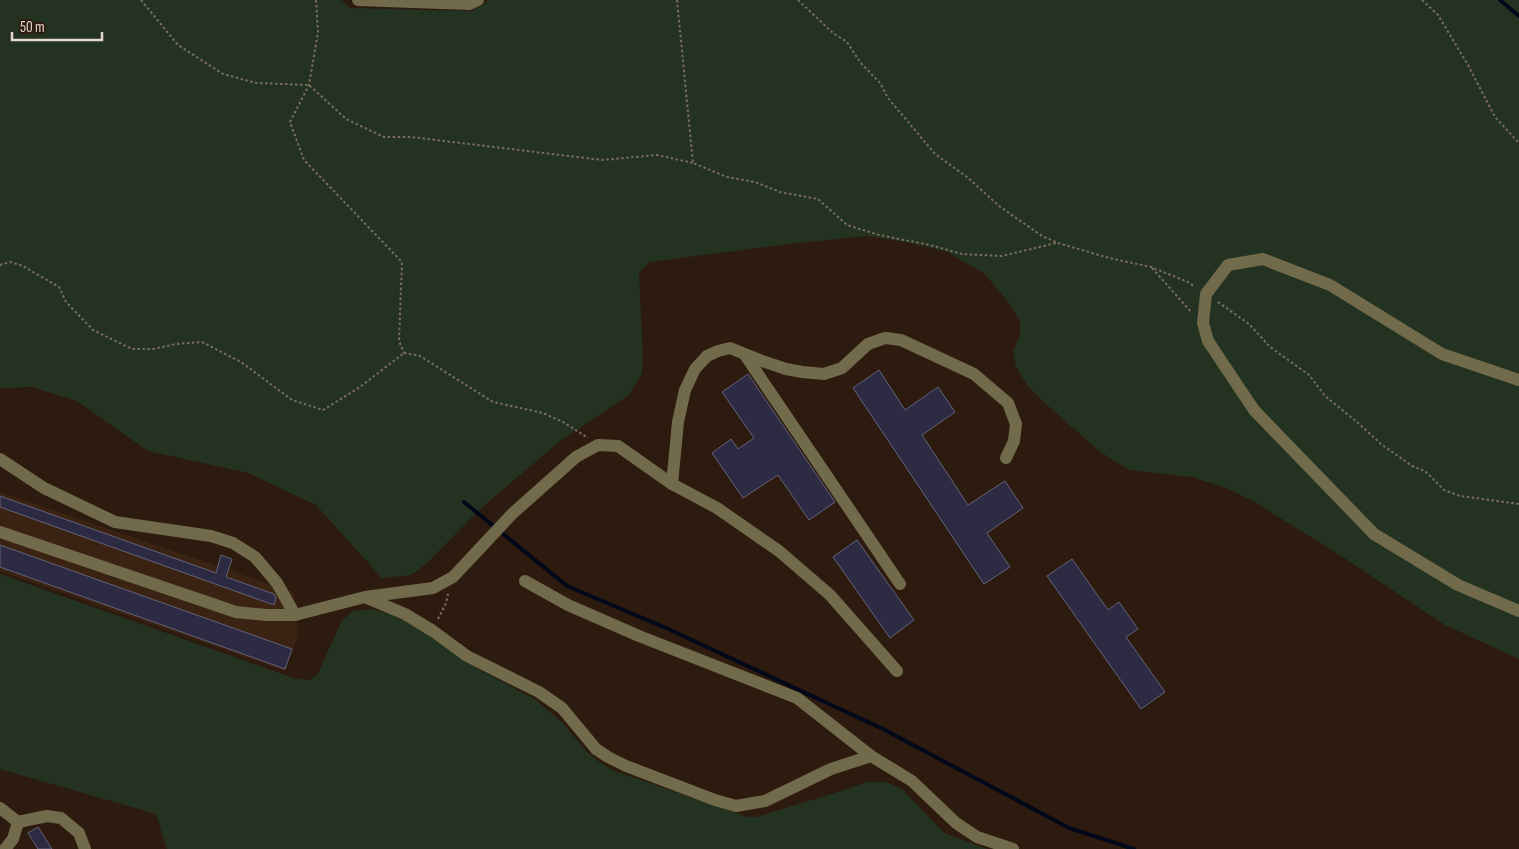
<svg xmlns="http://www.w3.org/2000/svg" width="1519" height="849" viewBox="0 0 1519 849" font-family="'Sofia Sans Condensed',sans-serif">
<style>
.built{fill:#3b2313}
.green{fill:#243321}
.lines{fill:none;stroke-linecap:round;stroke-linejoin:round}
.stream{stroke:#000819;stroke-width:4}
.building{fill:#2d2b43;stroke:#646379}
.path{stroke:#7b6c61;stroke-width:2;stroke-dasharray:2.5 2.5;stroke-linecap:butt}
.minor{stroke:#716b4c;stroke-width:12}
</style>
<rect width="100%" height="100%" fill="#2d1b0f"/>
<path class="built" d="M0 492 293 592 298 635 285 671 0 571Z"/>
<g class="green">
<path d="M0 0H341L350 8 471 11 485 4 488 0H1519V659L1445 625 1349 561 1255 502 1226 488 1192 477 1129 470 1099 451 1046 404 1028 386 1016 367 1013 351 1020 336V321L1008 302 984 273 947 252 906 242 867 236 797 243 649 262 639 273 643 359 642 373 629 395 560 441 479 510 427 563 411 575 382 578 316 505 248 473 148 451 77 401 32 387 0 388Z"/>
<path d="M0 574 296 679 309 680 318 674 342 620 354 611 371 609 391 614 429 634 467 663 533 698 563 723 585 750 598 761 612 770 747 817H756L838 792 867 782H886L903 790 944 833 987 849H167L156 814 0 769Z"/>
</g>
<g class="lines">
<g class="stream">
<path d="M1500 0 1519 16"/>
<path d="M464 502 567 586 666 628 883 729 1069 828 1134 849"/>
</g>
</g>
<g class="building">
<path d="M879 370 905 410 938 387 955 412 922 435 968 505 1005 481 1023 508 987 533 1010 567 984 584 853 388Z"/>
<path d="M748 374 835 502 809 520 778 475 743 498 712 453 731 439 738 449 754 438 722 392Z"/>
<path d="M0 496 216 573 221 555 232 559 226 577 274 594 276 598 274 605 0 507Z"/>
<path d="M857 540 914 620 890 638 833 557Z"/>
<path d="M0 545 292 649 285 669 0 567Z"/>
<path d="M1072 559 1108 610 1119 602 1138 629 1126 637 1165 692 1141 709 1047 576Z"/>
<path d="M38 827 52 849H38L28 833Z"/>
</g>
<g class="lines">
<g class="path">
<path d="M141 0 178 45 223 74 256 83 309 85 346 119 384 137H411L602 160 657 155 693 163"/>
<path d="M316 0 318 32 309 85 290 122 304 160 402 262 399 341 404 353"/>
<path d="M677 0 693 163 727 177 755 182 780 192 818 199 847 225 879 235 930 245 962 254 1002 256 1056 243"/>
<path d="M798 0 833 33 847 42 860 62 880 83 888 98 935 154 967 177 999 206 1042 236 1058 243 1109 258 1151 267 1188 282 1195 287"/>
<path d="M1422 0 1438 15 1468 65 1495 117 1519 143"/>
<path d="M0 265 10 262 23 266 59 287 66 302 93 330 132 349H153L176 344 202 342 241 362 292 400 323 410 360 387 404 353"/>
<path d="M1152 268 1192 313"/>
<path d="M1218 302 1249 324 1269 346 1309 375 1325 396 1357 422 1381 444 1412 466 1425 471 1444 490 1460 496 1519 504"/>
<path d="M404 353 420 356 493 402 543 413 563 422 588 438"/>
<path d="M438 619 446 603 448 594"/>
</g>
<g class="minor">
<path d="M358 0 469 4 478 0"/>
<path d="M745 355 900 584"/>
<path d="M1519 380 1442 354 1330 285 1263 259 1228 265 1206 294 1203 323 1208 341 1254 410 1374 534 1458 585 1519 611"/>
<path d="M0 459 44 488 115 522 211 536 233 543 255 557 277 583 295 615 365 597 433 588 453 577 512 514 576 457 598 445 618 446 672 484 717 508 779 551 830 595 897 671"/>
<path d="M672 484 678 422 685 390 695 369 707 356 718 351 730 348 762 361 786 369 802 372 824 374 842 368 868 344 885 338 901 340 974 374 1008 403 1016 424 1014 441 1006 458"/>
<path d="M0 532 236 612 267 615H295"/>
<path d="M525 581 568 605 639 636 797 698 871 756 912 781 956 823 977 837 1013 849"/>
<path d="M367 598 405 614 433 631 467 656 539 692 562 708 596 749 608 757 626 766 715 800 736 806 765 801 831 769 871 756"/>
<path d="M0 808 18 822 13 839 5 849"/>
<path d="M18 822 47 816 61 818 79 833 85 849"/>
</g>
</g>
<path d="M12 32v8h90v-8" fill="none" stroke="#e3d7cf" stroke-width="2.5"/>
<text x="20" y="32" font-size="15" fill="#e3d7cf" stroke="#2d1b0f" stroke-width="4" paint-order="stroke">50 m</text>
</svg>
